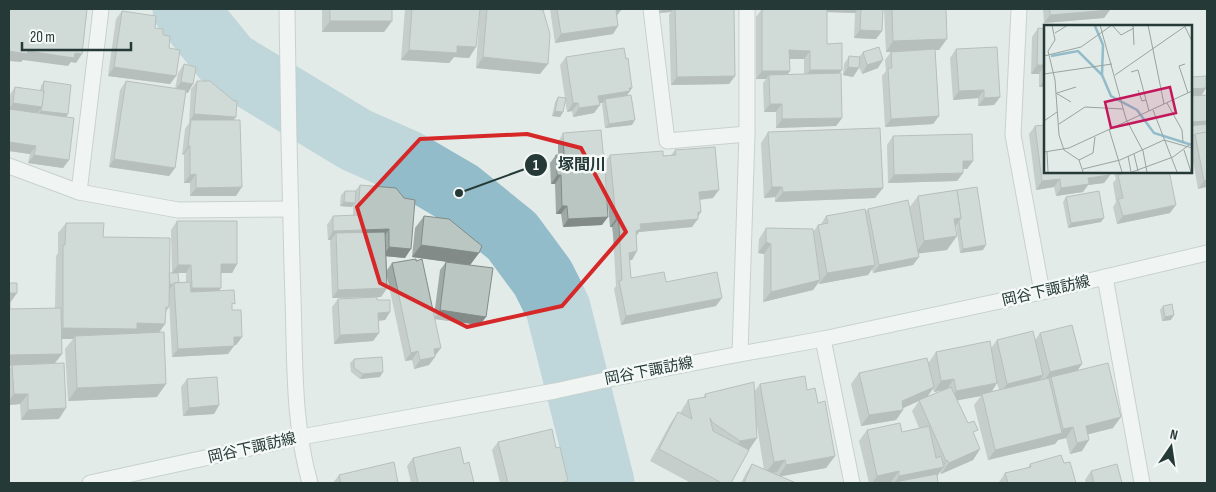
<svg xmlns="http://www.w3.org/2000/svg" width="1216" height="492" viewBox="0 0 1216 492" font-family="'Sofia Sans Condensed','Noto Sans JP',sans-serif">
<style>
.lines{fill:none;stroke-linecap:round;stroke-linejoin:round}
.river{stroke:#92bcc9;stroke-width:65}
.minor-casing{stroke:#a6b2af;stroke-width:17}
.tertiary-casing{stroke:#a6b2af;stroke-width:17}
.secondary-casing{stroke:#a3b6b1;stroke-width:17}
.minor{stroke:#fff;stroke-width:15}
.tertiary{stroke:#fff;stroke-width:15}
.secondary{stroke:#fff;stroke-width:15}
.wall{fill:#9faaa7;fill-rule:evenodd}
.shaded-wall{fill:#828b88}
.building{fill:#b9c6c2;stroke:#828b88}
.marked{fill:none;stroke:#d62828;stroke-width:4;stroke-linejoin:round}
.labels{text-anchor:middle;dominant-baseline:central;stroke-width:5;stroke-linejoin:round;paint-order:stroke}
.street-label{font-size:15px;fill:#253a37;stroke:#f4f8f6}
.inset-river{fill:none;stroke:#92bcc9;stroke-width:2.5}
.inset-road{fill:none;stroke:#97a4a1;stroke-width:1}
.view{fill:#c2185b;fill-opacity:0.15;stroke:#c2185b;stroke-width:2.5}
.inset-edge{fill:none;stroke:#253a37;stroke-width:2.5}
.leader{fill:none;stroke:#253a37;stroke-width:2}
.callout-dot{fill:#253a37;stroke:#f4f8f6;stroke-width:2}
.mark-label{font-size:15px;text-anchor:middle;font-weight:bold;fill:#fff}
.callout-label{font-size:16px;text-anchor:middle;font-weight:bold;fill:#253a37;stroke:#f4f8f6;stroke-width:5;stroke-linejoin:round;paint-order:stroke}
</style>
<rect width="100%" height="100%" fill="#e3ebe8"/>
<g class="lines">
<path class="river" d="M185 9 229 63 356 140 406 162 459 193 512 236 543 278 558 308 602 483"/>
<g class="minor-casing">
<g id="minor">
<path d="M651 9 667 141 747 134"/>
<path d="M1019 9 1013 135 1042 292"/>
<path d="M9 166 79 192 178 210 291 209"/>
<path d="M79 192 101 9"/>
<path d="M1105 277 1142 483"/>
<path d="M823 339 852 483"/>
<path d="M740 354 747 134V9"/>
</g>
</g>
<g class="tertiary-casing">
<path id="tertiary" d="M287 9C288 105 290 202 293 298 295 359 293 424 310 483"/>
</g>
<g class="secondary-casing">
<path id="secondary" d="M90 483 301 437 555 391 605 380 740 354 823 339 1042 292 1207 253"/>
</g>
<use href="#minor" class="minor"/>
<use href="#tertiary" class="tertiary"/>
<use href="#secondary" class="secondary"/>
</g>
<g class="wall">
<path d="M322 9H392V21L384 32H322Z"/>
<path d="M405 9H480L469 58 454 57 449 63 401 60Z"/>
<path d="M480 9H529L540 74 476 68Z"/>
<path d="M550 9H621L617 16 618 26 613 34 555 43Z"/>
<path d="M659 9H734L735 76 729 84 671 85 669 15 671 12 659 13Z"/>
<path d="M762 9H883L882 31 876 39 854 38 855 13 827 12V44L840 73 842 118 836 126 776 128V112H764L763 83 766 79H756V17ZM790 59H804V74H787L790 71Z"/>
<path d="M884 9H946L939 50H935L939 116 933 124 885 127 882 76 886 71 885 60 891 52H886Z"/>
<path d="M1043 9H1110L1104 18 1044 23Z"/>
<path d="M122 11 155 28 169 48 176 76 170 84 108 76 116 19Z"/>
<path d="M1038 28 1045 29V87H1039V74H1031L1032 37Z"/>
<path d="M956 49 1000 97 994 105 978 106V98L953 100 950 58Z"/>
<path d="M863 52 878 68 862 74 859 67 853 77 843 75 844 64 849 56 859 57Z"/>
<path d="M566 57 626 59 632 88 627 96 632 125 605 128 602 104 603 103H599L600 105 594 113 573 117 572 111 567 112 565 100 563 112 560 117 552 116 555 102 558 97 565 98 560 65Z"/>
<path d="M184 64 188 93 186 92 175 168 169 176 109 167 120 90 126 81 175 89 178 73Z"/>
<path d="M1190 77 1206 88 1202 95H1207V190L1206 187 1198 189 1190 144V142L1191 140H1190Z"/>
<path d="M44 81 68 114 66 117 69 160 63 168 28 163 30 154 9 151V96L15 87 40 91 41 86Z"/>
<path d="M197 81 234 120 236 196H190V183H184V154L182 155 185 129 189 123 191 89Z"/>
<path d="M1035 126 1110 175 1104 183 1088 185 1083 192 1056 196 1054 187 1036 190 1029 134Z"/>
<path d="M768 132 883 188 875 198 775 202V197L764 198 761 143Z"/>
<path d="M563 133 603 152 604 163 610 155 663 156 671 155 675 150 713 198 700 200 701 212 692 227 639 232 636 236 637 251 632 260H629L631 278 666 282 716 306 621 325 614 289 616 286 613 234 612 227H610L606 181 602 225 563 227 561 214H556L555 184H551L550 163 556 155H558V142Z"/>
<path d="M893 136 973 161 967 169H963V173L957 181 888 183 887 145Z"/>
<path d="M1116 171H1169L1170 213 1117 224 1113 207 1116 202 1113 183 1116 179 1114 173Z"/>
<path d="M360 185 396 188 405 258 386 256 387 270 392 263 434 316 440 270 446 262 480 325 435 319V356L429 365 414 369 412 360 405 361 387 277V288L381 297H377V300L390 312 385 320 378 321 379 333 373 341 334 344 332 307 338 299 370 297 332 298 330 241 331 240H328L327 225 333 216H353V205L352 207 340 206 341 195 345 191H355Z"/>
<path d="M957 190 983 250 960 253 956 225 947 250 918 253 919 257 913 265 873 273 872 269 868 275 819 284V282L813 290 763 302 764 254 758 253 759 239 766 228 814 231 818 225 821 224 826 216 866 211 868 209 909 208 918 196Z"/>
<path d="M1066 197 1101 222 1068 228 1063 202Z"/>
<path d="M424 216 479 253 470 265 412 257 415 228Z"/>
<path d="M177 221 237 264 232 273H221V288L219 290 232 307V310L242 337 236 345H234L228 354 172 357 169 299V307L166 312 165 324 159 332 157 397 68 401 65 349 73 339H62V354L55 363 59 419 21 420 20 404 9 405V370L12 365 9 366V283L10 309 55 308 56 256 58 253V233L66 223 103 237 169 273H172L171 230ZM178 273H186V282H179Z"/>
<path d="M1163 306 1171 320 1162 321 1160 310Z"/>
<path d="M1040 333 1082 364 1077 371 1113 428 1088 434 1082 451 1070 454 1066 438 1058 440 1055 444 988 460 974 405 981 396 957 400 980 449 973 460 941 474 940 472 937 477 891 483V482L886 483H869L859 441 867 430 902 432 919 428 912 411 919 401 903 408V410L896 420 861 426 851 384 859 373 929 362 936 352 991 348 997 340H1035ZM997 383 999 390 992 391ZM933 389 934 392 944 390 927 397Z"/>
<path d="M354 359 380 377 360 379 351 372 350 363Z"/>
<path d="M187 379 219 405 214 414 183 416 181 387Z"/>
<path d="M760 384 807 390 818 403 835 456 826 468 780 476 796 483H741L746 473 752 464 764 470 757 426 749 450 731 483H691L650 461 670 424 678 412 680 413 688 400 703 398 705 394 754 392Z"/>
<path d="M498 442 556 448 567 483H500L492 450Z"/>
<path d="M413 458 464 464 474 483H411L407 466Z"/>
<path d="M1064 463 1076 483H1000L999 482 1005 473 1028 468 1030 464Z"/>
<path d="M1091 471 1122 483H1084H1086L1085 480Z"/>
<path d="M339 475 398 483H333Z"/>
</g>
<g class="shaded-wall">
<path d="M662 9H673L671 12 659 13Z"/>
<path d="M798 9H858L855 13 796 11Z"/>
<path d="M616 10H621L615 18Z"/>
<path d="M1110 10 1104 18 1044 23 1050 15Z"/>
<path d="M330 21H392L384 32H322Z"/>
<path d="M618 26 613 34 555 43 561 34Z"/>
<path d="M860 30 882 31 876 39 854 38Z"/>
<path d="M947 39 939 50 886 52 893 41Z"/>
<path d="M457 46 476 47 469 58 454 57 449 63 401 60 409 50Z"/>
<path d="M789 50 810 51 804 59H784Z"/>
<path d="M9 51H28L82 54 76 63 71 62 68 66 23 60 21 62 9 61Z"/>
<path d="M483 57 548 64 540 74 476 68Z"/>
<path d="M883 60 878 68 862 74 867 65Z"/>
<path d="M1037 65H1045L1039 74H1031Z"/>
<path d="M114 67 176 76 170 84 108 76Z"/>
<path d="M848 67 859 68 853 77 843 75Z"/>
<path d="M810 70H842L836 78H804Z"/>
<path d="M762 71H790L784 79 769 75 766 79H756Z"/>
<path d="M735 76 729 84 671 85 677 77Z"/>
<path d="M1045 79V87H1039Z"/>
<path d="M181 82 193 84 188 93 175 90Z"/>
<path d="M629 88H632L624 99H605L603 103 592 104 598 96Z"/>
<path d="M1206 88 1200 97H1190V89Z"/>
<path d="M984 90 978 98 953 100 959 91Z"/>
<path d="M1000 97 994 105 978 106 984 98Z"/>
<path d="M13 103 42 107 36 115 9 109Z"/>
<path d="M573 103H578L572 111 567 112Z"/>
<path d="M770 104H782L776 112H764Z"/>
<path d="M600 105 594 113 573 117 579 108Z"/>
<path d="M41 111 68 114 65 119 37 116Z"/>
<path d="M555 111 563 112 560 117 552 116Z"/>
<path d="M194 114 236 117 230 125 191 120 189 123Z"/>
<path d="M939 116 933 124 885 127 891 119Z"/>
<path d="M842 118 836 126 776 128 782 119Z"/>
<path d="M635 120 632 125 605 128 609 124Z"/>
<path d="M1207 121V129L1190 130V122Z"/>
<path d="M1195 135 1191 140H1190V136Z"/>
<path d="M9 142 36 146 30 154 9 151Z"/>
<path d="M188 146H190L184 154 182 155Z"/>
<path d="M34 155 69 160 63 168 28 163Z"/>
<path d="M114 159 175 168 169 176 109 167Z"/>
<path d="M963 161H973L967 169H957Z"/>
<path d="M963 173 957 181 888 183 894 175Z"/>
<path d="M196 174 190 183H184L190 175Z"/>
<path d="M557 175H561L555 184H551Z"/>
<path d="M1110 175 1104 183 1088 185 1083 192 1056 196 1061 188 1088 178Z"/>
<path d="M1060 179 1054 187 1036 190 1042 181Z"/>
<path d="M1207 180V186L1206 187 1198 189 1204 181Z"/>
<path d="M242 187 236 196H190L196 188Z"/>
<path d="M772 187H782L775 197 764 198Z"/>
<path d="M883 188 875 198 775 202 783 192Z"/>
<path d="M719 190 713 198 694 200 699 192Z"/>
<path d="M344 202 355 203 352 207 340 206Z"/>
<path d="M1176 205 1170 213 1117 224 1123 216Z"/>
<path d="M562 206H567L561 214H556Z"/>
<path d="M701 212 696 219H698L692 227 639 232 635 238 630 239 640 224Z"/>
<path d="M608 217 602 225 563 227 568 219Z"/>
<path d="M961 218 952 231 954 219Z"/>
<path d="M1104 218 1101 222 1068 228 1071 223Z"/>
<path d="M616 219H618L612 227H610Z"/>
<path d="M389 229 384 237 336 233 331 240H328L333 231Z"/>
<path d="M957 236 947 250 915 254 924 241Z"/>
<path d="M766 242 771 244 764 254 758 253Z"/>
<path d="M421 245 479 253 470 265 412 257Z"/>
<path d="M986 245 983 250 960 253 963 249Z"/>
<path d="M389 247 411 249 405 258 383 256Z"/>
<path d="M637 251 632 260 623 261 629 253Z"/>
<path d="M919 257 913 265 873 273 879 265Z"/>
<path d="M221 264H237L232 273H215Z"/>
<path d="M178 265H191L186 273H172Z"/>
<path d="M875 265 868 275 819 284 827 273Z"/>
<path d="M820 280 813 290 763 302 771 292Z"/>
<path d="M173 284 170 289H166L170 285Z"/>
<path d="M192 288H221L215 296H186Z"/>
<path d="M387 288 381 297 332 298 338 290Z"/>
<path d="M10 293H17L10 303Z"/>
<path d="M722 298 716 306 621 325 626 316Z"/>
<path d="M440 310 486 317 480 325 434 319Z"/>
<path d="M390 312 385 320 372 321 378 313Z"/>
<path d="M1174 315 1171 320 1162 321 1165 317Z"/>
<path d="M137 323 165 324 158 334 75 336 73 339H55L63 328Z"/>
<path d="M379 333 373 341 334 344 340 335Z"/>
<path d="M234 337H242L236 345H228Z"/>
<path d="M234 346 228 354 172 357 178 349Z"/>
<path d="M441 348 435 356 434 349Z"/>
<path d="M418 351 412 360 405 361 411 353Z"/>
<path d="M62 354 54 364 9 366V355Z"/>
<path d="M435 357 429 365 414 369 420 360Z"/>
<path d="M1082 364 1074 375 1051 377 1047 382 1043 383 1050 372Z"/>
<path d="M383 372 380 377 360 379 363 374Z"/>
<path d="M1043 375 1036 385 1000 394 1007 384Z"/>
<path d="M954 379 947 389 934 392 941 381Z"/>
<path d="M997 383 990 394H982L981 396 949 402 956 391Z"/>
<path d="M166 384 157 397 68 401 77 388Z"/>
<path d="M934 387 927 397 897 411 903 410 896 420 861 426 869 415 902 401Z"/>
<path d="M14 394H28L20 404 9 405V401Z"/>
<path d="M219 405 214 414 183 416 189 408Z"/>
<path d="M66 408 59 419 21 420 28 410Z"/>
<path d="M1121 417 1113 428 1078 437 1086 426Z"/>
<path d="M1073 427 1066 438 1058 440 1055 444 988 460 995 450 1060 433 1063 429Z"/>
<path d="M757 438 749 450 732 453 740 441Z"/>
<path d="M1089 440 1082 451 1070 454 1077 443Z"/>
<path d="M980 449 973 460 941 474 949 463Z"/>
<path d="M835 456 826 468 778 477 786 465Z"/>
<path d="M785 460 777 472 765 474 774 462Z"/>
<path d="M947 460 936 478 895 483 899 476 941 467 946 461Z"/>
<path d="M899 471 891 482 886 483H872L877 476Z"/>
</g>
<g class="building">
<path d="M9 9H87L82 54 75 53 74 58 28 51 27 54 9 51Z"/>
<rect x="330" y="9" width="62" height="12"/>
<path d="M412 9H480L476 47 457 46V53L409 50Z"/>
<path d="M487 9H529L543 10 550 34 548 64 483 57Z"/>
<path d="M557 9H621V10H616L618 26 561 34Z"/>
<path d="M675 9H734L735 76 677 77Z"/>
<path d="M762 9H827V44L842 43V70H810V51L789 50 790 71H762Z"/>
<path d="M861 9H883L882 31 860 30Z"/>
<path d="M892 9H946L947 39 893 41Z"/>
<path d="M1050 9H1110V10L1050 15Z"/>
<path d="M122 11 156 16 155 28 163 29V35L170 36 169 48 180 50 176 76 114 67Z"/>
<path d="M1038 28 1045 29V79V65H1037Z"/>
<path d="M879 47 883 60 867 65 863 52Z"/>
<path d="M997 47 1000 97 984 98V90L959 91 956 49Z"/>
<path d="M624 48 626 59 628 58 632 88H629L630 91 598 96 600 105 579 108 578 103H573L566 57Z"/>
<path d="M935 49 939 116 891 119 888 68H892L891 52Z"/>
<path d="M849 56 860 57 859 68 848 67Z"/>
<path d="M184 64 196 67 193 84 181 82Z"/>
<path d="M841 73 842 118 782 119V104H770L769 75Z"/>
<path d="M1206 76V88L1190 89V77Z"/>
<path d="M44 81 71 85 68 114 41 111 44 91H43Z"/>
<path d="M126 81 186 90 175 168 114 159Z"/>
<path d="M197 81H210L234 101H237L236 117 194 114Z"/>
<path d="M15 87 44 91 42 107 13 103Z"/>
<path d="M631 95 635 120 609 124 605 99Z"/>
<path d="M1207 95V121L1190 122V96Z"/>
<path d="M558 97 566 98 563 112 555 111Z"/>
<path d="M9 109 74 118 69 160 34 155 36 146 9 142Z"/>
<path d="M191 120H240L242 187 196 188V174L190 175V146H188Z"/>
<path d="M1207 124V132L1190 136V126Z"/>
<path d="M1045 125V171H1109L1110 175 1088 178 1089 184 1061 188 1060 179 1042 181 1035 126Z"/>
<path d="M880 128 883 188 783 192 782 187H772L768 132Z"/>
<path d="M601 130 603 152 604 154 608 217 568 219 567 206H562L561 175H557L556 155H564L563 133Z"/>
<path d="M1207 132V180L1204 181 1195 134Z"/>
<path d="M972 134 973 161H963V173L894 175 893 136Z"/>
<path d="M715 147 719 190 699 192 701 212H698V219L640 224 641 229 636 231 637 251 629 253 631 278 664 272 666 282 717 272 722 298 626 316 619 281 622 280 619 226 618 219H616L610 155 663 151V156L676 155 675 150Z"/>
<path d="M1122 171H1169L1176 205 1123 216 1118 199 1123 198 1118 175 1122 174Z"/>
<path d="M360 185 396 188 404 198 415 200 411 249 389 247V229L333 231V216L358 215Z"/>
<path d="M977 187 986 245 963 249 959 221 961 218 957 190Z"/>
<path d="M957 190 961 218 954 219 957 236 924 241 918 196Z"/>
<path d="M345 191H356L355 203 344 202Z"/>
<path d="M1099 191 1104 218 1071 223 1066 197Z"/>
<path d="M908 200 919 257 879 265 868 209Z"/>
<path d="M865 209 875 265 827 273 818 225 828 223 826 216Z"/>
<path d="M424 216 449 219 482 246 479 253 421 245Z"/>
<path d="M177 221H237V264H221V288H192L191 265H178Z"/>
<path d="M66 223H104L103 237 170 238 169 307H166L165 324 137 323V329L63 328V245H65Z"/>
<path d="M766 228 813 229 820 280 771 292V244L766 242Z"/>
<path d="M385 232 387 288 338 290 336 233Z"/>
<path d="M416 259V261L422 259 441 348 434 349 435 357 420 360 418 351 411 353 392 263Z"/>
<path d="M446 262 493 268 486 317 440 310Z"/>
<path d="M169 273H178L179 282 174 283 173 284 170 285Z"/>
<path d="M190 282 191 292 234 290 235 304 232 303V310H241L242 337H234V346L178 349 174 283Z"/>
<path d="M9 283H17V293H10V309L61 308 62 354 9 355Z"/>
<path d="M377 297V300H390V312L378 313 379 333 340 335 338 299Z"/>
<path d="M1172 304 1174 315 1165 317 1163 306Z"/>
<path d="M1072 325 1082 364 1050 372 1040 333Z"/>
<path d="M1033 331 1043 375 1007 384 997 340Z"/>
<path d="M164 332 166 384 77 388 75 336Z"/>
<path d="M990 341 997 383 956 391 954 379 941 381 936 352Z"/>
<path d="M382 357 383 372 363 374 354 368V359Z"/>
<path d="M927 358 934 387 902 401 903 410 869 415 859 373Z"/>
<path d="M64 363 66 408 28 410V394H14L12 365Z"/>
<path d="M1108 363 1121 417 1086 426 1089 440 1077 443 1073 427 1063 429 1051 377Z"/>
<path d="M805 376 807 390 815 388 818 403 825 401 835 456 786 465 785 460 774 462 760 384Z"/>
<path d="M217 377 219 405 189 408 187 379Z"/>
<path d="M1049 378 1062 433 995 450 982 394Z"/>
<path d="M754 382 757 438 740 441 712 422 710 418 713 431 749 450 731 483H722L659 449 678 412 692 419 688 400 706 397 705 394Z"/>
<path d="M951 387 968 423 974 421 978 430 973 432 980 449 949 463 947 460 946 461 919 400Z"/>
<path d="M900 423 902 432 929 426 936 458 941 456 944 467 899 476V471L877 476 867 430Z"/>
<path d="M552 429 556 448 560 447 568 481 560 483H508L498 442Z"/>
<path d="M460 447 464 464 469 462 474 483H418L413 458Z"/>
<path d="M1061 455 1064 463 1070 462 1076 483H1008L1005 473 1031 467 1030 464Z"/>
<path d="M394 462 398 483H341L339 475Z"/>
<path d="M752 464 796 483H744Z"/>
<path d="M1117 464 1122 483H1094L1091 471Z"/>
<path d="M937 474 938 483H890Z"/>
</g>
<path d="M0 0H1216V492H0ZM527 134 581 148 626 232 562 306 467 327 380 283 357 207 420 139Z" fill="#e3ebe8" fill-opacity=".55" fill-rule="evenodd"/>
<path class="marked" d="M527 134 581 148 626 232 562 306 467 327 380 283 357 207 420 139Z"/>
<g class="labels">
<g class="street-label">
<text transform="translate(1046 291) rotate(-13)">岡谷下諏訪線</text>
<text transform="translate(649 371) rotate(-11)">岡谷下諏訪線</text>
<text transform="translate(252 448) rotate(-13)">岡谷下諏訪線</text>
</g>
</g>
<g transform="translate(1044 25)">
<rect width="148" height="148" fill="#e3ebe8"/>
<path class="inset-river" d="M51 1 59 20 58 50M7 31 34 26 58 50M58 50 67 71 93 85 110 108 148 120"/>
<path class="inset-road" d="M8 0 11 15 4 26 11 55 15 110 20 125 35 135 39 147M56 0 82 94 99 126 103 147M68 0 77 10 90 3M89 0 90 20M104 0 120 79M141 2 148 16M11 8 24 0M0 31 37 22 68 0M141 39 135 41 144 68M87 47 94 45 105 86M0 49 68 39M71 50 143 0M94 65 98 76 102 75M12 68 27 77M13 68 32 62M123 78 138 105 139 117M109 85 133 147M0 96 13 87M15 99 41 82 79 84M65 104 78 147M140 125 147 147M0 127 25 123 148 66M3 127 4 147M90 129 94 146M84 131 87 147M35 135 49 128 51 112M39 144 76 135 120 115 148 123M88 147 129 132 145 120"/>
<path class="view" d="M126 62 132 88 67 103 61 77Z"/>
<rect width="148" height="148" class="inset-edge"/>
</g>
<path class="leader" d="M459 193L536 165"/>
<g class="callout-dot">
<circle cx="459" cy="193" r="5"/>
<circle cx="536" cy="165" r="12"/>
</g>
<g class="mark-label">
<text x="536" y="170">1</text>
</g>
<g class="callout-label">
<text x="582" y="170">塚間川</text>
</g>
<rect width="1216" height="492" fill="none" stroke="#253a37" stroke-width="20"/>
<g transform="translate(1171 447) rotate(13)" stroke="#f4f8f6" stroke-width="4" paint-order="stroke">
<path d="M0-4L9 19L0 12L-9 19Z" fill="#253a37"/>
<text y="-8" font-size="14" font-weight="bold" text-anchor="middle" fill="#253a37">N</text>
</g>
<path d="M22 42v8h109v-8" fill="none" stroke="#253a37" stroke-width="2.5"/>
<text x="30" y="42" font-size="15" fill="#253a37" stroke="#f4f8f6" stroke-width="4" paint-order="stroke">20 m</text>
</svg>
